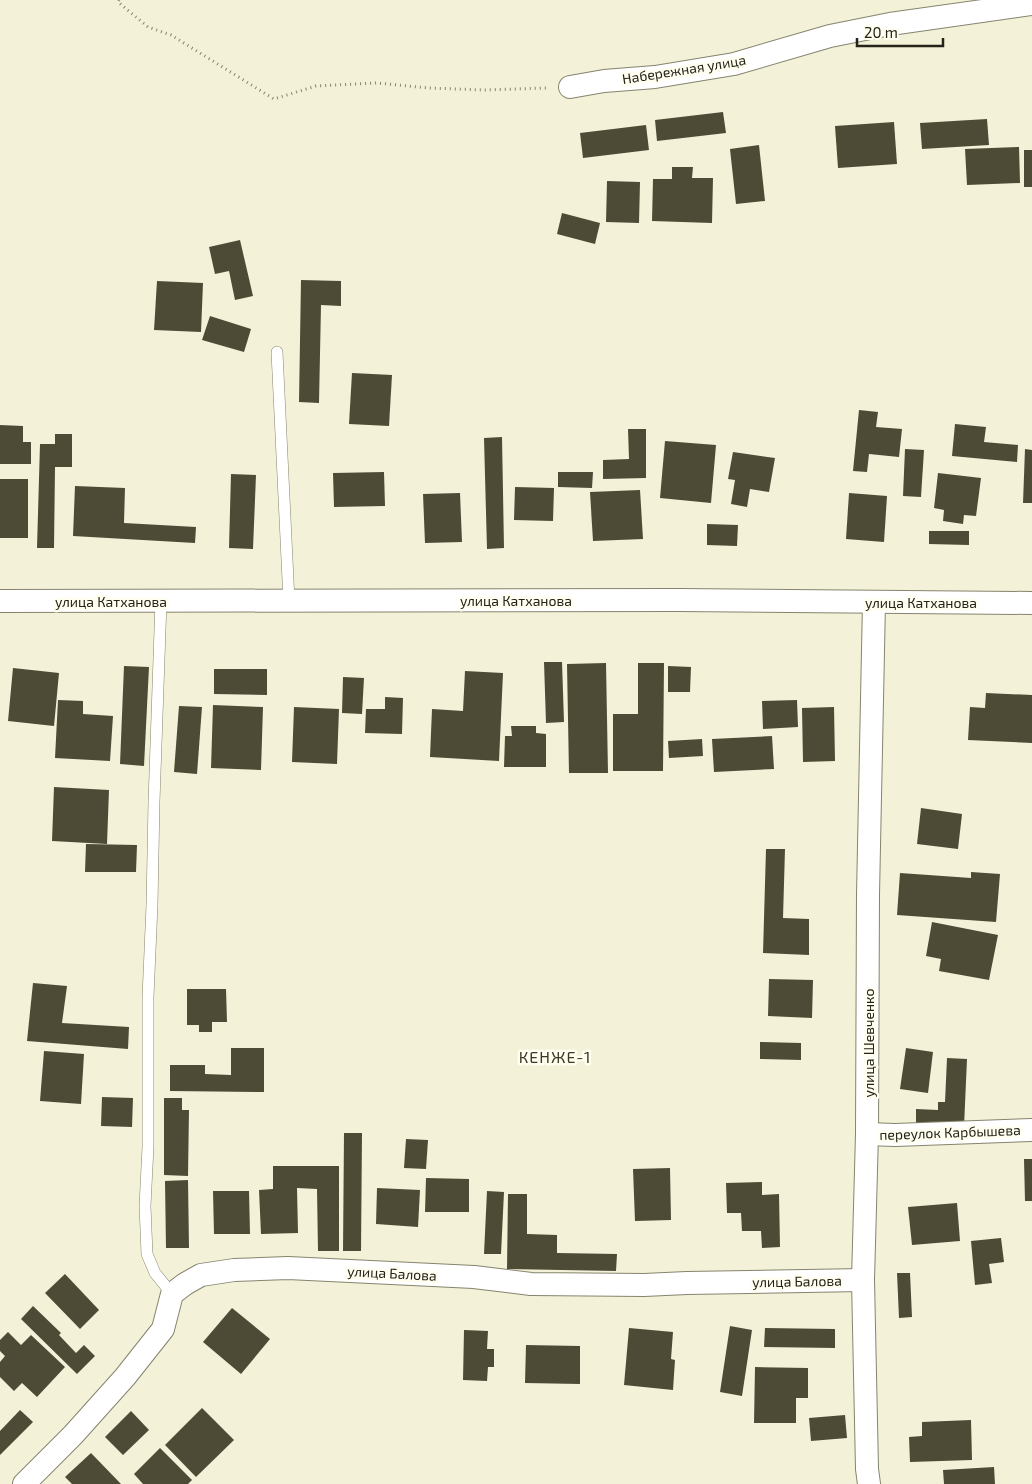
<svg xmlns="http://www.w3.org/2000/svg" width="1032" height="1484" viewBox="0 0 1032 1484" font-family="'Exo 2',sans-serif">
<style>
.building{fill:#4d4b36}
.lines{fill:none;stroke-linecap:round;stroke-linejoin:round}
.service-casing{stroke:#86846e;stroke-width:12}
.minor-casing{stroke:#86846e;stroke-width:24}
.path{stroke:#858373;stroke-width:3;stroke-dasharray:1 4;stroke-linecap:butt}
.service{stroke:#fff;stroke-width:11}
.minor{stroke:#fff;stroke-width:22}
.labels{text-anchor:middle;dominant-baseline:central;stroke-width:5;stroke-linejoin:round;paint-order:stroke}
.street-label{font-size:14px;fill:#24231a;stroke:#fffeef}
.quarter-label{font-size:16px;letter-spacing:1px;fill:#3a3824;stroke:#fffeef}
</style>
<rect width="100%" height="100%" fill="#f3f1d8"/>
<g class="building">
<path d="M723 112 726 133 657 141 655 120Z"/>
<path d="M987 119 989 145 922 149 920 123Z"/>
<path d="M894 122 897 164 838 168 835 126Z"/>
<path d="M646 125 649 150 583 158 580 133Z"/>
<path d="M759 145 765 201 736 204 730 149Z"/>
<path d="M1019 147 1020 183 967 185 965 149Z"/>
<rect x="1024" y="150" width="8" height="37"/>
<path d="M672 167H693L692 178H713L712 223 652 221 653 179H672Z"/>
<path d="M607 181 640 182 639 223 606 222Z"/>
<path d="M562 213 600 223 595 244 557 234Z"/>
<path d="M240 240 253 296 235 300 229 271 215 274 209 247Z"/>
<path d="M301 280 341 281V306L321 305 319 403 299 402Z"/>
<path d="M157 281 203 283 201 332 154 330Z"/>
<path d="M210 316 251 329 244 352 202 340Z"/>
<path d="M352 373 392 375 389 426 349 424Z"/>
<path d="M859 410 878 412 876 427 902 429 899 457 869 454 867 472 853 471Z"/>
<path d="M955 424 986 427 984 442 1018 445 1017 462 952 456Z"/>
<path d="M0 425 23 426V442H31V464H0Z"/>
<path d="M628 429H646V478L603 479V460L629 459Z"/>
<path d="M55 434H72V467H55L54 548H37L40 444H55Z"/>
<path d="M502 437 504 548 487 549 484 438Z"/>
<path d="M665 441 716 445 711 503 660 498Z"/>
<path d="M905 449 924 450 921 497 903 496Z"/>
<path d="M1025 449 1032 450V503H1023Z"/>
<path d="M733 452 775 458 769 492 750 489 747 507 731 504 735 480 728 479Z"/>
<path d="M384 472 385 506 334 507 333 473Z"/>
<path d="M558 472H593L592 488 558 487Z"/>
<path d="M938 473 981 478 976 516 964 515 963 524 943 521 944 510 934 508Z"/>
<path d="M231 474 256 475 253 549 229 548Z"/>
<rect x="0" y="479" width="28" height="59"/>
<path d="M75 486 125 488 124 523 196 527 195 543 73 536Z"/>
<path d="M515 487 554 488 553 521 514 520Z"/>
<path d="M640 490 643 539 593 541 590 492Z"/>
<path d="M460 493 462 542 425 543 423 494Z"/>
<path d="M849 493 887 496 884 542 846 539Z"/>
<path d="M707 524 738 525 737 546 707 545Z"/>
<path d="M929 531H969V545L929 544Z"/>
<path d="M544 662H562L564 722 546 723Z"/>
<path d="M606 663 608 773H569L567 664Z"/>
<path d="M638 663H664L663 771H613V714H638Z"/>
<path d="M124 666 149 667 144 766 120 764Z"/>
<path d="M668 666 691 667 690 692H668Z"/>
<path d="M13 668 59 673 54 726 8 721Z"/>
<path d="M214 669H267V695L214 694Z"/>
<path d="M465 671 503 673 499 761 430 757 432 709 463 711Z"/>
<path d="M343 677 364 678 362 714 342 713Z"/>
<path d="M986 693 1032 695V743L968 740 970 707 985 708Z"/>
<path d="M385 697 403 698 402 734 365 733 366 709H385Z"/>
<path d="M58 700 83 701V714L113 716 110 761 55 758Z"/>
<path d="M797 700 798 727 763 729 762 701Z"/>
<path d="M213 705 263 707 261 770 211 768Z"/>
<path d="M179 706 202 707 197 774 174 772Z"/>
<path d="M294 707 339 709 337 764 292 762Z"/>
<path d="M834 707 835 761 803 762 802 708Z"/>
<path d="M511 726H536V733L546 734V767H504L505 736H512Z"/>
<path d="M772 736 774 769 714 772 712 739Z"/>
<path d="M702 739 703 756 669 758 668 741Z"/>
<path d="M54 787 109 790 107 844 52 841Z"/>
<path d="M921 808 962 814 958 849 917 844Z"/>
<path d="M86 844 137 845 136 872H85Z"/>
<path d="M766 849H785L783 918 809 919V955L763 953Z"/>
<path d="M971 872 1000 874 996 922 897 915 900 873 971 878Z"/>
<path d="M932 922 998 935 989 980 939 971 941 959 926 956Z"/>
<path d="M769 979 813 980 812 1018 768 1016Z"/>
<path d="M33 983 67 986 62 1023 129 1027 128 1049 27 1041Z"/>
<path d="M187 989H226L227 1022H212V1032H199V1025H187Z"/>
<path d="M760 1042 801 1043V1060L760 1059Z"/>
<path d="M231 1048H264V1092L170 1091V1065H205V1074L231 1075Z"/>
<path d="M906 1048 933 1052 928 1093 900 1089Z"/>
<path d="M44 1051 84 1054 81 1104 40 1101Z"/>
<path d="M947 1058 967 1059 964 1127 916 1126V1109L938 1110V1102H945Z"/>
<path d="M102 1097 133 1098 132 1127 101 1126Z"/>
<path d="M164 1098H182V1110H189L188 1176 164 1175Z"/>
<path d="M344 1133H362L361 1251H343Z"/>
<path d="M406 1139 428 1140 426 1169 404 1168Z"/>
<path d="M1024 1159H1032V1201H1025Z"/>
<path d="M273 1166H339V1251H318L317 1189 297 1188 298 1233 261 1234 259 1190 273 1189Z"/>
<path d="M670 1168 671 1220 635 1221 633 1169Z"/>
<path d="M426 1178 469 1179V1212H425Z"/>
<path d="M188 1180 189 1248H166L165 1181Z"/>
<path d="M762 1182V1195L779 1194 780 1247 762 1248 761 1231H742L741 1213H727L726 1183Z"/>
<path d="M377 1188 420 1190 418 1227 376 1224Z"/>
<path d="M213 1191H249L250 1234H214Z"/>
<path d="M487 1191 504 1192 501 1254H484Z"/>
<path d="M508 1194H527V1234L557 1235V1253L617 1254 616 1271 507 1269Z"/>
<path d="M957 1203 960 1241 912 1245 908 1207Z"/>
<path d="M1001 1238 1004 1262 989 1264 992 1283 975 1285 971 1241Z"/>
<path d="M897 1273H910L912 1317 899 1318Z"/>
<path d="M65 1274 99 1310 80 1329 45 1293Z"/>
<path d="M33 1306 61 1333 59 1335 76 1353 84 1345 95 1356 77 1374 21 1319Z"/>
<path d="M232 1308 270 1339 241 1374 203 1342Z"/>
<path d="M730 1326 752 1330 742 1396 720 1392Z"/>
<path d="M629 1328 673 1332 671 1359 675 1360 673 1390 624 1385Z"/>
<path d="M765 1328 835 1329V1348L764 1347Z"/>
<path d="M464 1330 488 1331 487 1349H494V1367H488L487 1381 463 1380Z"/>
<path d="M8 1332 21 1345 31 1335 65 1367 37 1397 22 1383 14 1391 0 1377V1362L5 1356 0 1351V1340Z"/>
<path d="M526 1345 580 1346V1384L525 1383Z"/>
<path d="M755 1367 808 1368V1398H796V1423H754Z"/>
<path d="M202 1408 234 1440 196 1477 165 1445Z"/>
<path d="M20 1410 33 1422 0 1455V1431Z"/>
<path d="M131 1411 149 1430 123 1455 105 1437Z"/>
<path d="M845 1415 847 1438 811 1441 809 1418Z"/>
<path d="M971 1420 972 1460 910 1462 909 1437 922 1436V1422Z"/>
<path d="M160 1448 192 1480 188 1484H143L134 1474Z"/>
<path d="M91 1453 121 1484H72L65 1477Z"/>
<path d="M994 1467 995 1484H944L943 1470Z"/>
</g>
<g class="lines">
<g class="service-casing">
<g id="service">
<path d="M277 352 289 601"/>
<path d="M161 601 154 802 152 905 148 997V1147L145 1206 147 1254 155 1273 172 1294"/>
</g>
</g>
<g class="minor-casing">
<g id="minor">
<path d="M570 87 604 81 655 77 734 64 830 36 890 24 1032 4"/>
<path d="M0 601 679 600 1032 603"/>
<path d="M867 1134 895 1135 1032 1130"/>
<path d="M24 1484 73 1435 125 1377 163 1329 172 1294 185 1284 201 1275 234 1270 288 1268 474 1277 531 1284 644 1285 687 1283 863 1280"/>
<path d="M869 1484 867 1469 863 1280 867 1134 868 895 874 602"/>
</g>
</g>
<path class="path" d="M119 0 118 2 148 27 171 35 274 99 316 86 377 83 429 88 484 90 546 88"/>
<use href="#service" class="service"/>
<use href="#minor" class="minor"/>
</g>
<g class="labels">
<g class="street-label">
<text transform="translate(684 69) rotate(-9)">Набережная улица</text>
<text x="516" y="600">улица Катханова</text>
<text x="111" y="601">улица Катханова</text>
<text x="921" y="602">улица Катханова</text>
<text transform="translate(868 1043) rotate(-90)">улица Шевченко</text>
<text transform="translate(950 1132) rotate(-2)">переулок Карбышева</text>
<text transform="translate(392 1273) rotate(3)">улица Балова</text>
<text transform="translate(797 1281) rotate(-1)">улица Балова</text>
</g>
<g class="quarter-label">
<text x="555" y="1056">КЕНЖЕ-1</text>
</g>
</g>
<path d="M857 38v8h86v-8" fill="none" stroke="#24231a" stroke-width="2.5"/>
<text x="864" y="38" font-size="15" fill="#24231a" stroke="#fffeef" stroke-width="4" paint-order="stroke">20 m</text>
</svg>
